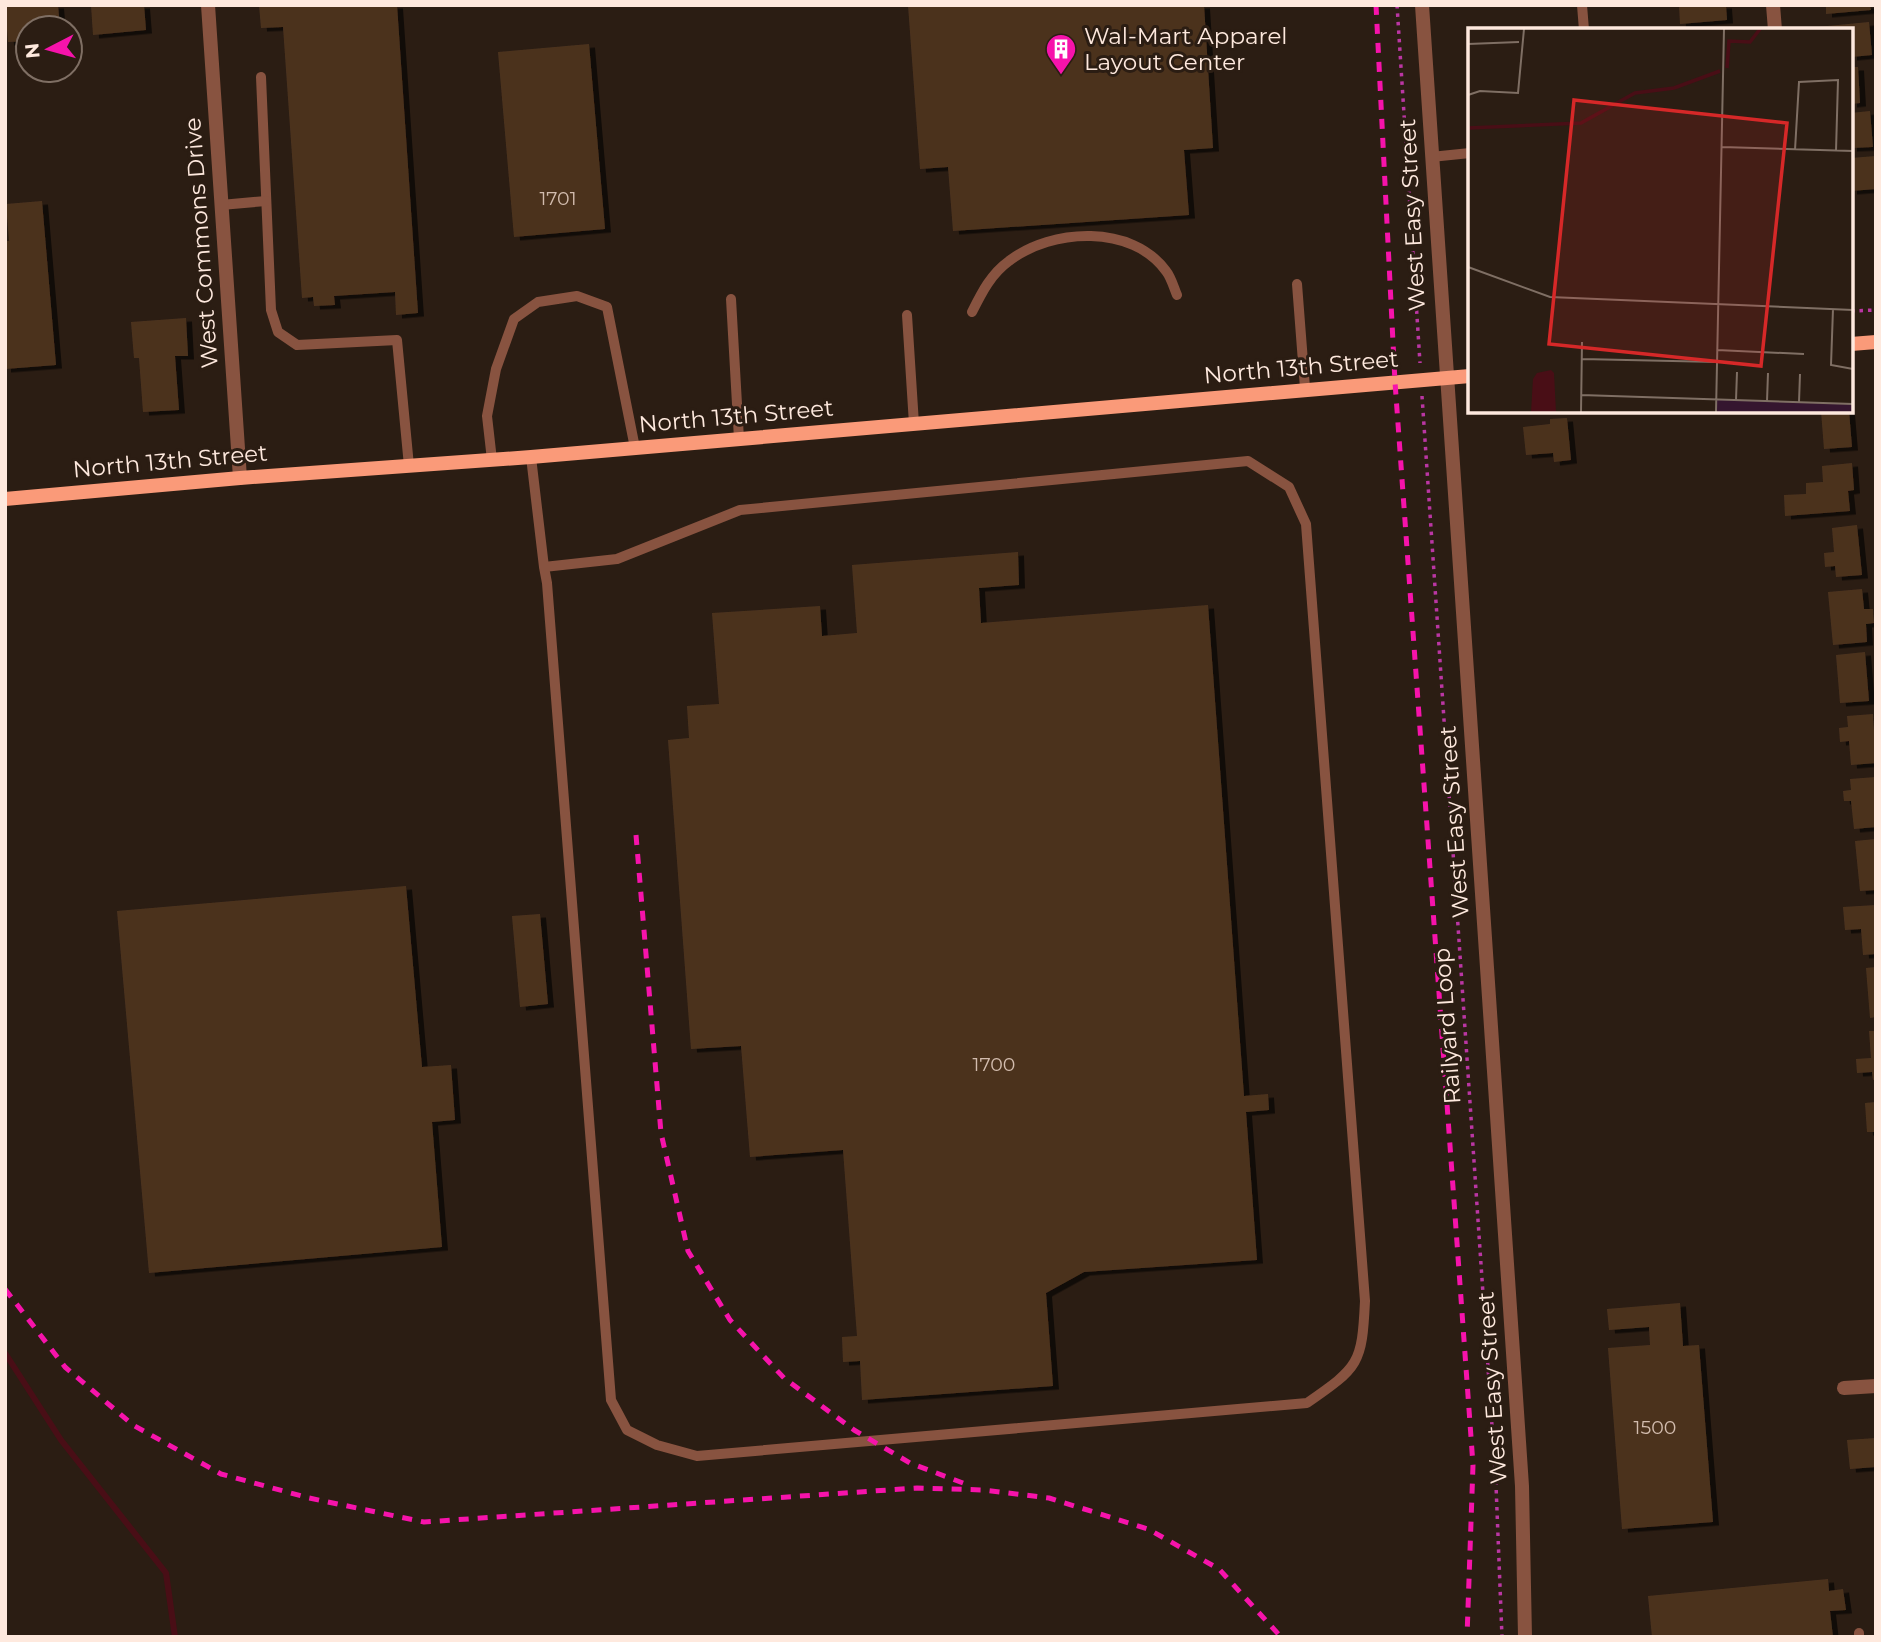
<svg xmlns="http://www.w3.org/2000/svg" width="1881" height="1642" viewBox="0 0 1881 1642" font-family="Montserrat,sans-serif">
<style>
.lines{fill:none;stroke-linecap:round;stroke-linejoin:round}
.stream{stroke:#490e16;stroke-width:6}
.building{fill:#4c331f;filter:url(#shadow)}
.path{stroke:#ba36a3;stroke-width:3.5;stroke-dasharray:3.5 5;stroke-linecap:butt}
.service{stroke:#885340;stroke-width:10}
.minor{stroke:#885340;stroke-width:14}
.tertiary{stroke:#885340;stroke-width:14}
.secondary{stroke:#fa9a79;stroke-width:14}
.rail{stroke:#f613ab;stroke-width:5;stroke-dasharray:10 9;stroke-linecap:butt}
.labels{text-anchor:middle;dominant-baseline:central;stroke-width:6;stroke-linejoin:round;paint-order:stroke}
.number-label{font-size:19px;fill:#d2bcae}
.poi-label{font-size:23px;fill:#fee9de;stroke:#2b1d13;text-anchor:start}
.street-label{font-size:23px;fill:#fee9de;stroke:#2b1d13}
.inset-river{fill:none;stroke:#490e16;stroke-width:3.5}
.inset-road{fill:none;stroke:#7f6f64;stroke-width:2}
.view{fill:#d62828;fill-opacity:0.15;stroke:#d62828;stroke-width:3.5}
.inset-edge{fill:none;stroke:#fee9de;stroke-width:3.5}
</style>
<defs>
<filter id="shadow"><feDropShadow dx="6" dy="3.5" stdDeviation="0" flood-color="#0009"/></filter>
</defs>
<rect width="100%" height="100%" fill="#2b1d13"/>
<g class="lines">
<path class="stream" d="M5 1353 61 1440 166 1573 175 1637"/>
</g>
<g class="building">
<path d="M5 5H58L60 28H28V41L8 42Z"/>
<path d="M91 5H144L146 30 93 35Z"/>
<path d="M259 5H397L418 313 396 315 395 292 334 296 335 305 314 306 313 297 302 298 283 27 261 28Z"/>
<path d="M908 5H1204L1213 148 1184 150 1189 215 953 231 948 167 920 169Z"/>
<path d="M1679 5H1726L1727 20 1680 24Z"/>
<path d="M1826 5H1870L1871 10 1826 14Z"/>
<path d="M1869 22 1872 55 1851 57V30H1817V27Z"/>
<path d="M589 44 605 229 514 237 498 52Z"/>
<path d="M1851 67H1858L1860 103 1851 104Z"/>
<path d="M1870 111 1873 147 1851 148V113Z"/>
<path d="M1876 156V189L1851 191V158Z"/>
<path d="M42 201 56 365 5 369V241H9L6 204Z"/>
<path d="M186 318 188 356H175L179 410 143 412 139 358H134L131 322Z"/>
<path d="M1821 411H1849L1852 447 1824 449Z"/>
<path d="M1567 418 1571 460 1554 462 1553 453 1526 455 1523 427 1550 424V419Z"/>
<path d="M1852 463 1854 490 1848 491 1850 511 1785 516 1784 495 1806 494V483L1823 482 1822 466Z"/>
<path d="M1857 525 1862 575 1836 577 1835 566 1825 567 1824 553 1834 552 1832 528Z"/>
<path d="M1018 552 1019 585 979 588 981 623 1208 605 1244 1096 1268 1094 1269 1110 1246 1112 1257 1260 1084 1272 1046 1293 1053 1386 862 1400 860 1361 843 1362 842 1337 857 1336 843 1150 750 1157 741 1046 691 1049 668 740 689 738 687 706 719 704 712 613 820 606 822 636 857 633 852 565Z"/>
<path d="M1862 589 1864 609H1873L1874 623 1866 624 1867 642 1833 645 1828 592Z"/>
<path d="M1865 652 1869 701 1840 703 1836 655Z"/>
<path d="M1873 714 1876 763 1851 765 1849 741 1840 742 1839 728 1848 727 1847 716Z"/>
<path d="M1876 777V827L1854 829 1851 801H1844L1843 791 1851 790 1850 779Z"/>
<path d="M1876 839V890L1860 891 1855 841Z"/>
<path d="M406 886 422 1067 451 1065 455 1120 432 1122 442 1247 149 1273 117 911Z"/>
<path d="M1876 905V954L1863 955 1861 929 1845 930 1843 907Z"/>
<path d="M540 914 548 1004 520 1007 512 916Z"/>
<path d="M1876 967V1017L1870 1018 1866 968Z"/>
<path d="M1869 1031H1876V1079L1873 1080 1872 1072 1857 1073 1856 1059 1871 1058Z"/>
<path d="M1876 1102V1132H1867L1865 1103Z"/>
<path d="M1680 1303 1683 1346 1699 1345 1713 1522 1622 1529 1608 1348 1650 1345 1649 1327 1609 1330 1607 1309Z"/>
<path d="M1876 1438V1467L1850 1469 1847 1440Z"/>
<path d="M1828 1579 1829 1591 1843 1589 1846 1610 1830 1611 1833 1637H1652L1648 1596Z"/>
</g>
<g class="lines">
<g class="path">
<path d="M1397 5 1420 363"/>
<path d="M1851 311 1876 310"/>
<path d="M1422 396 1496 1485 1502 1637"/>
</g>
<g class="service">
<path d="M1582 5 1584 30"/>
<path d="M261 77 271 310 278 332 297 345 397 340 409 466"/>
<path d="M1431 157 1470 153"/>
<path d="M221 205 266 201"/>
<path d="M1297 284 1305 388"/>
<path d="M731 299 739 439"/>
<path d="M972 312C982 292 991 274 1009 261 1052 228 1132 224 1166 271 1171 277 1174 288 1177 295"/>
<path d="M907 315 914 424"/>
<path d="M531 457 544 567 547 583 611 1400 627 1430 657 1445 697 1456 1307 1403C1359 1367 1362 1364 1365 1301L1306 524 1289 487 1248 461 740 510 617 559 544 567"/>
<path d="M492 460 487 416 496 369 514 319 538 302 577 296 607 307 635 448"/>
<path d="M1859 1637V1633"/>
</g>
<g class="minor">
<path d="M208 5 240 478"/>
<path d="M1773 5 1775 30"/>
<path d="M1844 1388 1876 1386"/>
</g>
<path class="tertiary" d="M1422 5 1522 1486 1525 1637"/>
<g class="secondary">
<path d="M1851 344 1876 342"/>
<path d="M5 499 240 478 531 457 1470 376"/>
</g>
<g class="rail">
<path d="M1376 5 1395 382 1473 1465 1467 1637"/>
<path d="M636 835 661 1133 688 1251 730 1320 784 1378 854 1430 910 1463 971 1486"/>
<path d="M5 1289 65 1367 133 1425 221 1474 309 1498 424 1522 917 1488 984 1490 1049 1498 1148 1529 1219 1569 1281 1637"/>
</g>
</g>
<defs>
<g id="building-pin" transform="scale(1.575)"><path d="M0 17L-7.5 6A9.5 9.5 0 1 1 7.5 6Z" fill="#f613ab" stroke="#2b1d13"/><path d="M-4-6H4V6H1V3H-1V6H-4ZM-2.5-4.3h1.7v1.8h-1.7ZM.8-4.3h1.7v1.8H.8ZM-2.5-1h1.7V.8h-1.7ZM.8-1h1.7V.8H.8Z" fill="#fff"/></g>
</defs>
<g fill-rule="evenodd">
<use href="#building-pin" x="1061" y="49"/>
</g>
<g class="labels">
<g class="number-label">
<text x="558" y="198">1701</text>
<text x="994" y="1064">1700</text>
<text x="1655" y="1427">1500</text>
</g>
<g class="poi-label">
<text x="1084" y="36">Wal-Mart Apparel<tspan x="1084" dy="26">Layout Center</tspan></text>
</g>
<g class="street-label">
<text transform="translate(1412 215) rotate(-93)">West Easy Street</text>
<text transform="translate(201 243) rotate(-94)">West Commons Drive</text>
<text transform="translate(1301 367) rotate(-5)">North 13th Street</text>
<text transform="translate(736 416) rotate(-5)">North 13th Street</text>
<text transform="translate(170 461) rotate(-5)">North 13th Street</text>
<text transform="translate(1454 822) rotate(-94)">West Easy Street</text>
<text transform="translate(1447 1026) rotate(-94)">Railyard Loop</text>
<text transform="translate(1492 1388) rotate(-94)">West Easy Street</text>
</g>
</g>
<g transform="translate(1468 28)">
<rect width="385" height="385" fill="#2b1d13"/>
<path d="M249 371 385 376V384H249Z" fill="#35162f"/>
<path d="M83 342 86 345 88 384H63L65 351 69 345Z" fill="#490e16"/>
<path class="inset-river" d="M259 40 261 13 282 14 292 1M0 100 113 95 167 65 206 60 252 43"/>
<path class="inset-road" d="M0 16 51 14M0 67 12 63 50 65 56 1M254 119 385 123M327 122 331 54 370 52 368 123M0 239 82 269 385 282M365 281 363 337 385 341M249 322 336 326M114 331 249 334M113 367 385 376M268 372 269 344M299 373 300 345M331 374 332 346M113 384 114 314M248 384 256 1"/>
<path class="view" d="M106 72 319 95 293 338 81 316Z"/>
<rect width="385" height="385" class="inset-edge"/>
</g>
<rect width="1881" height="1642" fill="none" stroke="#fee9de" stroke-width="14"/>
<g transform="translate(49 49) rotate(264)"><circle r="33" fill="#2b1d13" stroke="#7f6f64" stroke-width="2"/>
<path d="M0-5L12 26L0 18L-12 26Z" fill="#f613ab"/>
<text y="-10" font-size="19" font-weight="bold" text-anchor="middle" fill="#fee9de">N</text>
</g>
</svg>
